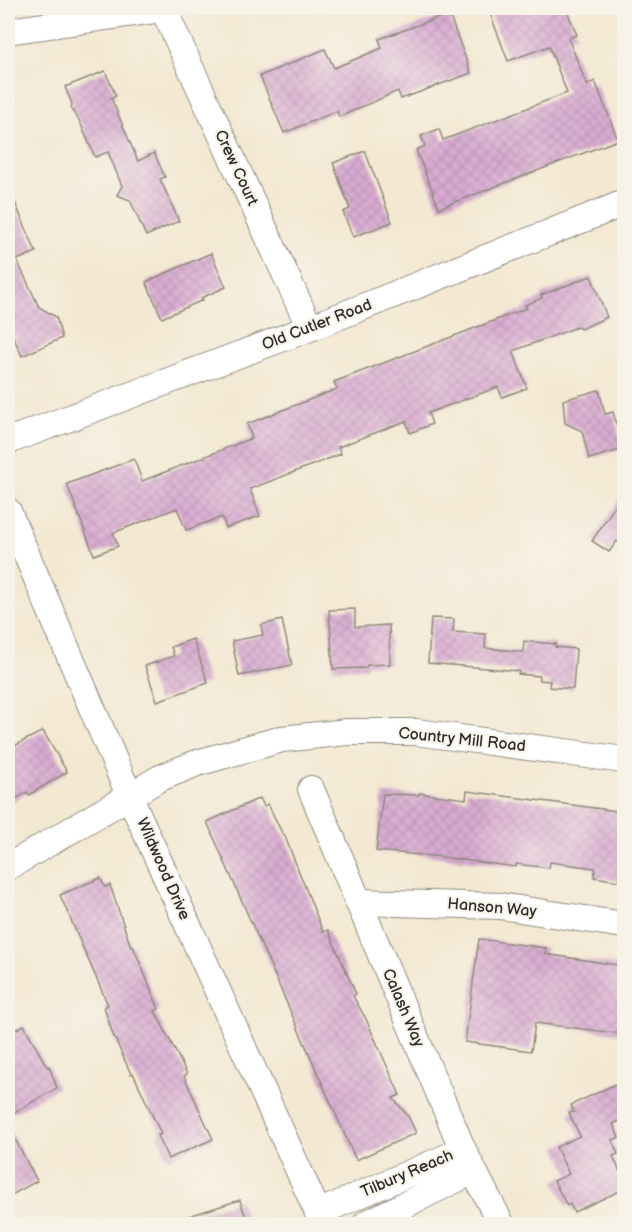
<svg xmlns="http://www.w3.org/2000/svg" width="632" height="1232" viewBox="0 0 632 1232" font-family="'Balsamiq Sans',sans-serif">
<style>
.building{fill:url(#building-cross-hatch)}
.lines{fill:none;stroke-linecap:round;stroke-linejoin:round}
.street-casing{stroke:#8f8a7e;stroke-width:28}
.street{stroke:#fff;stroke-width:26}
.labels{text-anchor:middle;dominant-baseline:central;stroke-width:4.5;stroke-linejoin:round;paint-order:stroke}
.street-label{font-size:16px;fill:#2b2b2b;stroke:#f7f3e8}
</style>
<defs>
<pattern id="building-cross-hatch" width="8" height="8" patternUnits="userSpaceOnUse" patternTransform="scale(1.5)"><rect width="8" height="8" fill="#d9acd2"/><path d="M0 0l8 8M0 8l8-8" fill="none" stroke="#ba94b4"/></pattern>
</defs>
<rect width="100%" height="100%" fill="#f7f3e8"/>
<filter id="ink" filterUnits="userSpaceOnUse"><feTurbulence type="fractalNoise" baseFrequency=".0167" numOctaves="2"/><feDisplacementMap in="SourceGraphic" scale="12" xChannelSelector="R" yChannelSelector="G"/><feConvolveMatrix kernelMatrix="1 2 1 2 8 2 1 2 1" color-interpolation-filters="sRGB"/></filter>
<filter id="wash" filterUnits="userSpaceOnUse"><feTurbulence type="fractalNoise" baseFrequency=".008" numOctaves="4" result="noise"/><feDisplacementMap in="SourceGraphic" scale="24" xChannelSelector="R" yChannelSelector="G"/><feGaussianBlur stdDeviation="1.35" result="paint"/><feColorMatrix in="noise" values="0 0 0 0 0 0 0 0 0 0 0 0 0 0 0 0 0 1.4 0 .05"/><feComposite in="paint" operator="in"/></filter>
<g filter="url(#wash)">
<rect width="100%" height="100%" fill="#f3e8d2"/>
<g id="blocks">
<g class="building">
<path d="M488 8H566L577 35 568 38 587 85 595 81 618 140 439 208 416 150 425 146 421 136 439 129 443 140 567 93 549 46 508 61Z"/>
<path d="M449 14 471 73 401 99 398 91 339 117 337 111 284 133 260 76 325 49 334 68 382 48 379 39Z"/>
<path d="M105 71 116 96 111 98 138 161 154 153 165 177 160 179 179 221 146 236 130 200 117 195 122 186 108 152 95 157 79 120 71 109 72 104 65 87Z"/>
<path d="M365 151 392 222 353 237 343 212 350 209 333 163Z"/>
<path d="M8 186 36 252 17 260 39 307 56 317 62 338 22 356 8 325Z"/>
<path d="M211 253 226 287 201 298 203 300 162 318 146 282Z"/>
<path d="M591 276 607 317 581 329 577 327 513 351 527 388 502 397 498 387 428 413 432 424 410 433 406 421 338 447 341 454 250 489 260 516 226 528 222 517 186 530 177 508 113 533 118 546 94 555 67 484 134 459 142 481 252 438 247 424 337 389 334 382 527 308 525 305 542 298 541 295Z"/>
<path d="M599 390 605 414 613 412 623 449 589 459 582 431 565 423 563 400Z"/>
<path d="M624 492V546L617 541 609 552 592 541Z"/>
<path d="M355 609V627L389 625 390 664 367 665 366 668 333 669 329 610Z"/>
<path d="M431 618 454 619 453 632 486 634 485 648 523 652 524 641 556 644 555 647 576 649 573 689 549 687 550 681 539 680V676L518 674 519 671 428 663Z"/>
<path d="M282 620 292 665 239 676 232 641 263 635 261 625Z"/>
<path d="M193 639 208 683 157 701 145 666 174 656 171 647Z"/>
<path d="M43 731 67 772 29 795 27 792 8 804V749Z"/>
<path d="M467 791 624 812V878L620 877 619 881 594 877 595 868 550 862 549 868 516 864V867L433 856 376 851 383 794 419 795V793L466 799Z"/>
<path d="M260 798 264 806 268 804 283 835 284 834 323 932 328 930 356 994 353 996 366 1019 400 1095 393 1098 408 1116 416 1133 356 1160 207 822Z"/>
<path d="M100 878 105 887 110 885 131 947 133 946 159 1009 155 1011 187 1074 184 1076 213 1139 168 1159 158 1135 161 1134 133 1073 131 1074 112 1032 104 1007 108 1005 60 895Z"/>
<path d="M479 939 546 948 545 954 624 966V1034L535 1023 531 1051 465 1042Z"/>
<path d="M24 1025 47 1067 49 1066 57 1088 8 1116V1034Z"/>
<path d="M624 1080V1119L613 1124 619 1138 612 1140 618 1154 613 1156 624 1181V1189L574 1212 570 1204 567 1206 554 1181 569 1174 556 1147 580 1136 569 1113 574 1112 571 1105Z"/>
<path d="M8 1126 37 1181 8 1197Z"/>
<path d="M240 1200 248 1224H176V1220Z"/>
</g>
</g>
</g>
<g filter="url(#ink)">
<use href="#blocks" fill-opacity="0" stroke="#8f8a7e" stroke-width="1.5"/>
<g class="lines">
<g class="street-casing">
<g id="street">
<path d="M163 8 310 328"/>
<path d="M8 31 170 8"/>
<path d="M8 441 310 328 624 203"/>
<path d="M8 511 129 795 323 1224"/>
<path d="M311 789 463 1150 501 1224"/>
<path d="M8 867 160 778 197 763 282 739 347 732H416L624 760"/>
<path d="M358 902 500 906 624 925"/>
<path d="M318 1213 463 1150"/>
<path d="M366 1224 473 1171"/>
</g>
</g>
<use href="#street" class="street"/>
</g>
</g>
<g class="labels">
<g class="street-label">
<text transform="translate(236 168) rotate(65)">Crew Court</text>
<text transform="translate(317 325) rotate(-21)">Old Cutler Road</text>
<text transform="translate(462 740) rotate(6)">Country Mill Road</text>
<text transform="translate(163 869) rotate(66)">Wildwood Drive</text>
<text transform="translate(492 908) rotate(5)">Hanson Way</text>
<text transform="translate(403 1008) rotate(67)">Calash Way</text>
<text transform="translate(407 1174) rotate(-23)">Tilbury Reach</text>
</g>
</g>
<rect width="632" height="1232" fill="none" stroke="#f7f3e8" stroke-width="30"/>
</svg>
